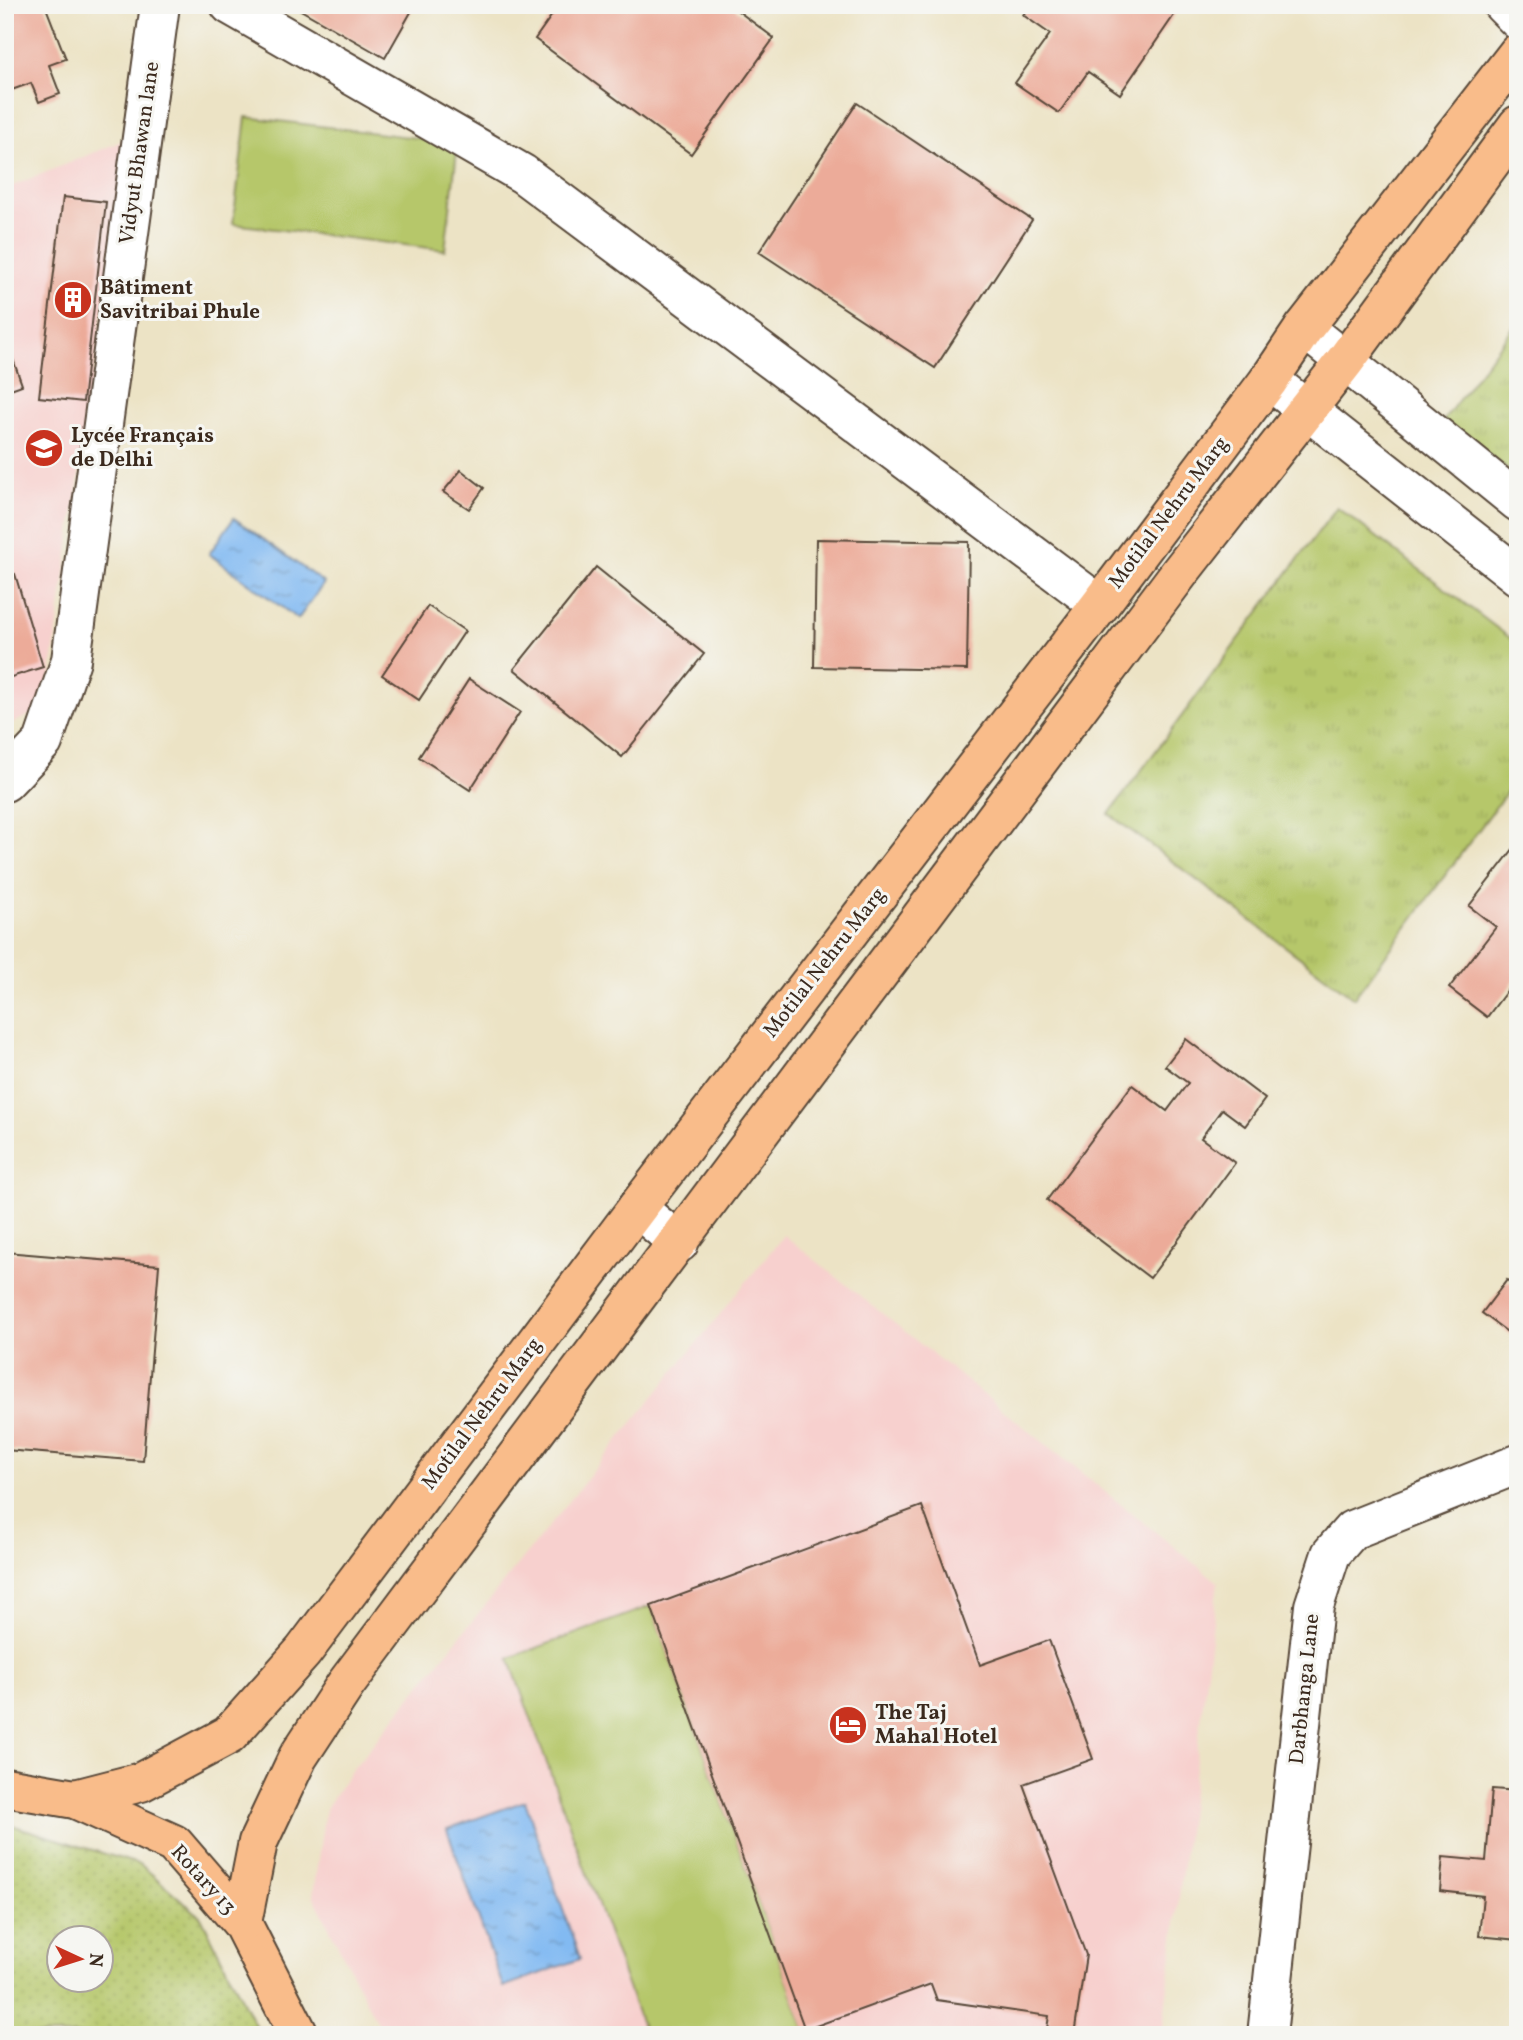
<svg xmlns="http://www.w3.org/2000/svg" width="1523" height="2040" viewBox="0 0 1523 2040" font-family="Vollkorn,serif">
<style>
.built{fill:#f7d0ce}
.grass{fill:url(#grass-tufts);stroke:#787844;stroke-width:2}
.park{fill:url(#park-dots);stroke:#787844;stroke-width:2;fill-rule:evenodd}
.garden{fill:#b6c76a;stroke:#787844;stroke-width:2}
.water{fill:url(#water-ripples);stroke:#5e7288;stroke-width:2}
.building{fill:#ecab99}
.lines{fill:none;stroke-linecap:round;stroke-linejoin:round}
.minor-casing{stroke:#564637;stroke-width:42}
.major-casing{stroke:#564637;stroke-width:42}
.minor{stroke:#fff;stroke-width:38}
.major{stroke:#f9bc8a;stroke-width:38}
.labels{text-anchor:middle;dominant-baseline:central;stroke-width:6;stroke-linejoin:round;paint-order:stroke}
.street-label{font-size:21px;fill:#3b2a1e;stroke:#f6f6f2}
.poi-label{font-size:21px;font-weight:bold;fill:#3b2a1e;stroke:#f6f6f2;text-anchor:start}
</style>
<defs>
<pattern id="grass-tufts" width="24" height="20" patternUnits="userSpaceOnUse" patternTransform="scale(1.75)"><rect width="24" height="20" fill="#b6c76a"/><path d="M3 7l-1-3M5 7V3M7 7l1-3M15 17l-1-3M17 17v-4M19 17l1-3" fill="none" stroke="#9dab5b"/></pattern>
<pattern id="park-dots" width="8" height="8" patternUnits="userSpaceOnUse" patternTransform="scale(1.75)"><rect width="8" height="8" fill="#b6c76a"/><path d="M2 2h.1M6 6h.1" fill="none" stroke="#9dab5b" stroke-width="1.8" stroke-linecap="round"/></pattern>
<pattern id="water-ripples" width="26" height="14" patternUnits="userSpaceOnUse" patternTransform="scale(1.75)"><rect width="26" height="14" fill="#82baf2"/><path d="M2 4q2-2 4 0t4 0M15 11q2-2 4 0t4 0" fill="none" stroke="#6c97c3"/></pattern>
</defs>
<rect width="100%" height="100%" fill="#f6f6f2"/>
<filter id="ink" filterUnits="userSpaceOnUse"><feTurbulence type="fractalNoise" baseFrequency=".0143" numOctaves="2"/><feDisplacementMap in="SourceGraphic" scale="14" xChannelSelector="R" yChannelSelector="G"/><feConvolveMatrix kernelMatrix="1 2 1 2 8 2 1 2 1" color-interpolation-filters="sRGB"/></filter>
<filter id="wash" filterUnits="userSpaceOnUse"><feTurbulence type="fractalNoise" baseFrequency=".00686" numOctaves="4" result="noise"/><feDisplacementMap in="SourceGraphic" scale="28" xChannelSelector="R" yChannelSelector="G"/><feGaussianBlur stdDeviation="1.57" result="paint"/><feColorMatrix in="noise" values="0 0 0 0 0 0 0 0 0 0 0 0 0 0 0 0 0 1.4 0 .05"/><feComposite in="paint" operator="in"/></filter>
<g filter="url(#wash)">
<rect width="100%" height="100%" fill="#ece3c5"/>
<g class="built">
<path d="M127 139 46 707 5 727V189Z"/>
<path d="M784 1235 1218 1582 1162 2035H383L313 1895 325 1810 348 1775Z"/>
</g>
<g class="grass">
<path d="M1518 321V477L1443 421Z"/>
<path d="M1337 507 1518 644V777L1354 998 1109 814Z"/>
</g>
<path class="park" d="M5 1823 141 1865 201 1917 260 2035H5ZM60 1938H102V1980H60Z"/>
<g class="garden">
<path d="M246 117 458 143 445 250 233 224Z"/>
<path d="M651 1606 805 2030 793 2035H645L509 1658Z"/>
</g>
<g class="water">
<path d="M234 518 324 583 298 619 209 554Z"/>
<path d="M525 1801 580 1959 503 1987 447 1829Z"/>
</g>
<g id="blocks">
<g class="building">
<path d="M9 5H45L66 59 49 65 60 94 39 102 31 83 6 92 5 13 11 10Z"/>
<path d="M292 5H415L385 58Z"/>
<path d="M559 5H730L774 38 691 154 535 39Z"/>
<path d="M1030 5H1181L1120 94 1088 72 1059 113 1015 83 1050 34 1023 15Z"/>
<path d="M857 103 1032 220 935 368 759 252Z"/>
<path d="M63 197 106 202 83 402 39 397Z"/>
<path d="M9 348 22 385 5 391V350Z"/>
<path d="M461 470 484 488 469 509 443 492Z"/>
<path d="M816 539 969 542 967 670 814 667Z"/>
<path d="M596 567 704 654 622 757 514 669Z"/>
<path d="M15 574 43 667 5 679V577Z"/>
<path d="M428 606 465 631 419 700 382 675Z"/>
<path d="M469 679 520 712 470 790 419 757Z"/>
<path d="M1518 843V976L1487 1017 1449 988 1496 927 1469 906Z"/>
<path d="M1186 1039 1265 1099 1245 1126 1222 1109 1201 1138 1235 1163 1150 1278 1047 1200 1132 1085 1167 1111 1188 1083 1165 1066Z"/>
<path d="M5 1252 159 1265 143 1461 5 1450Z"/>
<path d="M1507 1280 1518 1288V1340L1482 1313Z"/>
<path d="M922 1506 980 1665 1049 1640 1093 1759 1023 1784 1086 1955 1074 2035H1046L1049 2016 937 2000 931 1984 805 2030 651 1606Z"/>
<path d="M1492 1789 1518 1791V1940L1479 1936 1483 1896 1440 1891 1443 1857 1486 1861Z"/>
</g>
</g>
</g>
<g filter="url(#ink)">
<use href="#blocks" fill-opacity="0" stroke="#564637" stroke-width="2"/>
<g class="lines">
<g class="minor-casing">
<g id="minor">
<path d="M230 5 523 174 1100 605"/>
<path d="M1503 5 1518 20"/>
<path d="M1304 328 1518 502"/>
<path d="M1269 380 1518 576"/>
<path d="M5 782 43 742 71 660 160 5"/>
<path d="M637 1208 679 1243"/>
<path d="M1267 2035 1314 1606 1331 1554 1352 1530 1518 1464"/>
</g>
</g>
<g class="major-casing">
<g id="major">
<path d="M5 1787 75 1799 174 1844 242 1923 299 2035"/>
<path d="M75 1799 141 1782 229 1735 303 1652 637 1208 1100 605 1269 380 1304 328 1518 53"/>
<path d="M242 1923 258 1842 298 1757 346 1684 1180 572 1345 361 1518 125"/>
</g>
</g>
<use href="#minor" class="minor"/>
<use href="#major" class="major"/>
</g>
</g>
<defs>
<g id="building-disc" transform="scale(2.0125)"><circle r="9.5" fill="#c8321e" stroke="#f6f6f2"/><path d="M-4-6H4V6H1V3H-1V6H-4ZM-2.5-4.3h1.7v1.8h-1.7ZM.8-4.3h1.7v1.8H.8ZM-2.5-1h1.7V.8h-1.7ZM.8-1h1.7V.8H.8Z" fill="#fff"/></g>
<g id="school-disc" transform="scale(2.0125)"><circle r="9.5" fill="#c8321e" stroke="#f6f6f2"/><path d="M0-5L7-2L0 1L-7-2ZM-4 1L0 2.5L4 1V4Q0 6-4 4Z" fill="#fff"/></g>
<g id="hotel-disc" transform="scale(2.0125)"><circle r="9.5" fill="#c8321e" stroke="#f6f6f2"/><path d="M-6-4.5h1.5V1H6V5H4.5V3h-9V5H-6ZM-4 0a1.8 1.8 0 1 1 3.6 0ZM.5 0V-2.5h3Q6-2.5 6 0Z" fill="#fff"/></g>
</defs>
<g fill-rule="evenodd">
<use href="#building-disc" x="73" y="300"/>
<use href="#school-disc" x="44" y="448"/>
<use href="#hotel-disc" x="848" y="1725"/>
</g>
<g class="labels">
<g class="street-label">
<text transform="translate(140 153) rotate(-82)">Vidyut Bhawan lane</text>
<text transform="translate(1169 513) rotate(-53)">Motilal Nehru Marg</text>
<text transform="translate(825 963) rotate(-52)">Motilal Nehru Marg</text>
<text transform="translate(482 1414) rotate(-53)">Motilal Nehru Marg</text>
<text transform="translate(1305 1689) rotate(-84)">Darbhanga Lane</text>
<text transform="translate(203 1880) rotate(48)">Rotary 13</text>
</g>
<g class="poi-label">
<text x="100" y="288">Bâtiment<tspan x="100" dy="24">Savitribai Phule</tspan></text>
<text x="71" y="436">Lycée Français<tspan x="71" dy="24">de Delhi</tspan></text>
<text x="875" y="1713">The Taj<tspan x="875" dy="24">Mahal Hotel</tspan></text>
</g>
</g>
<rect width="1523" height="2040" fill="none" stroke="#f6f6f2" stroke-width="28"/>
<g transform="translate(80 1959) rotate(94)"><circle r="33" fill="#f6f6f2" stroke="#aba49d" stroke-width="2"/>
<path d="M0-5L12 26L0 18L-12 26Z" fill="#c8321e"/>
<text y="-10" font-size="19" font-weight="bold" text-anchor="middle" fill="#3b2a1e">N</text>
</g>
</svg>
